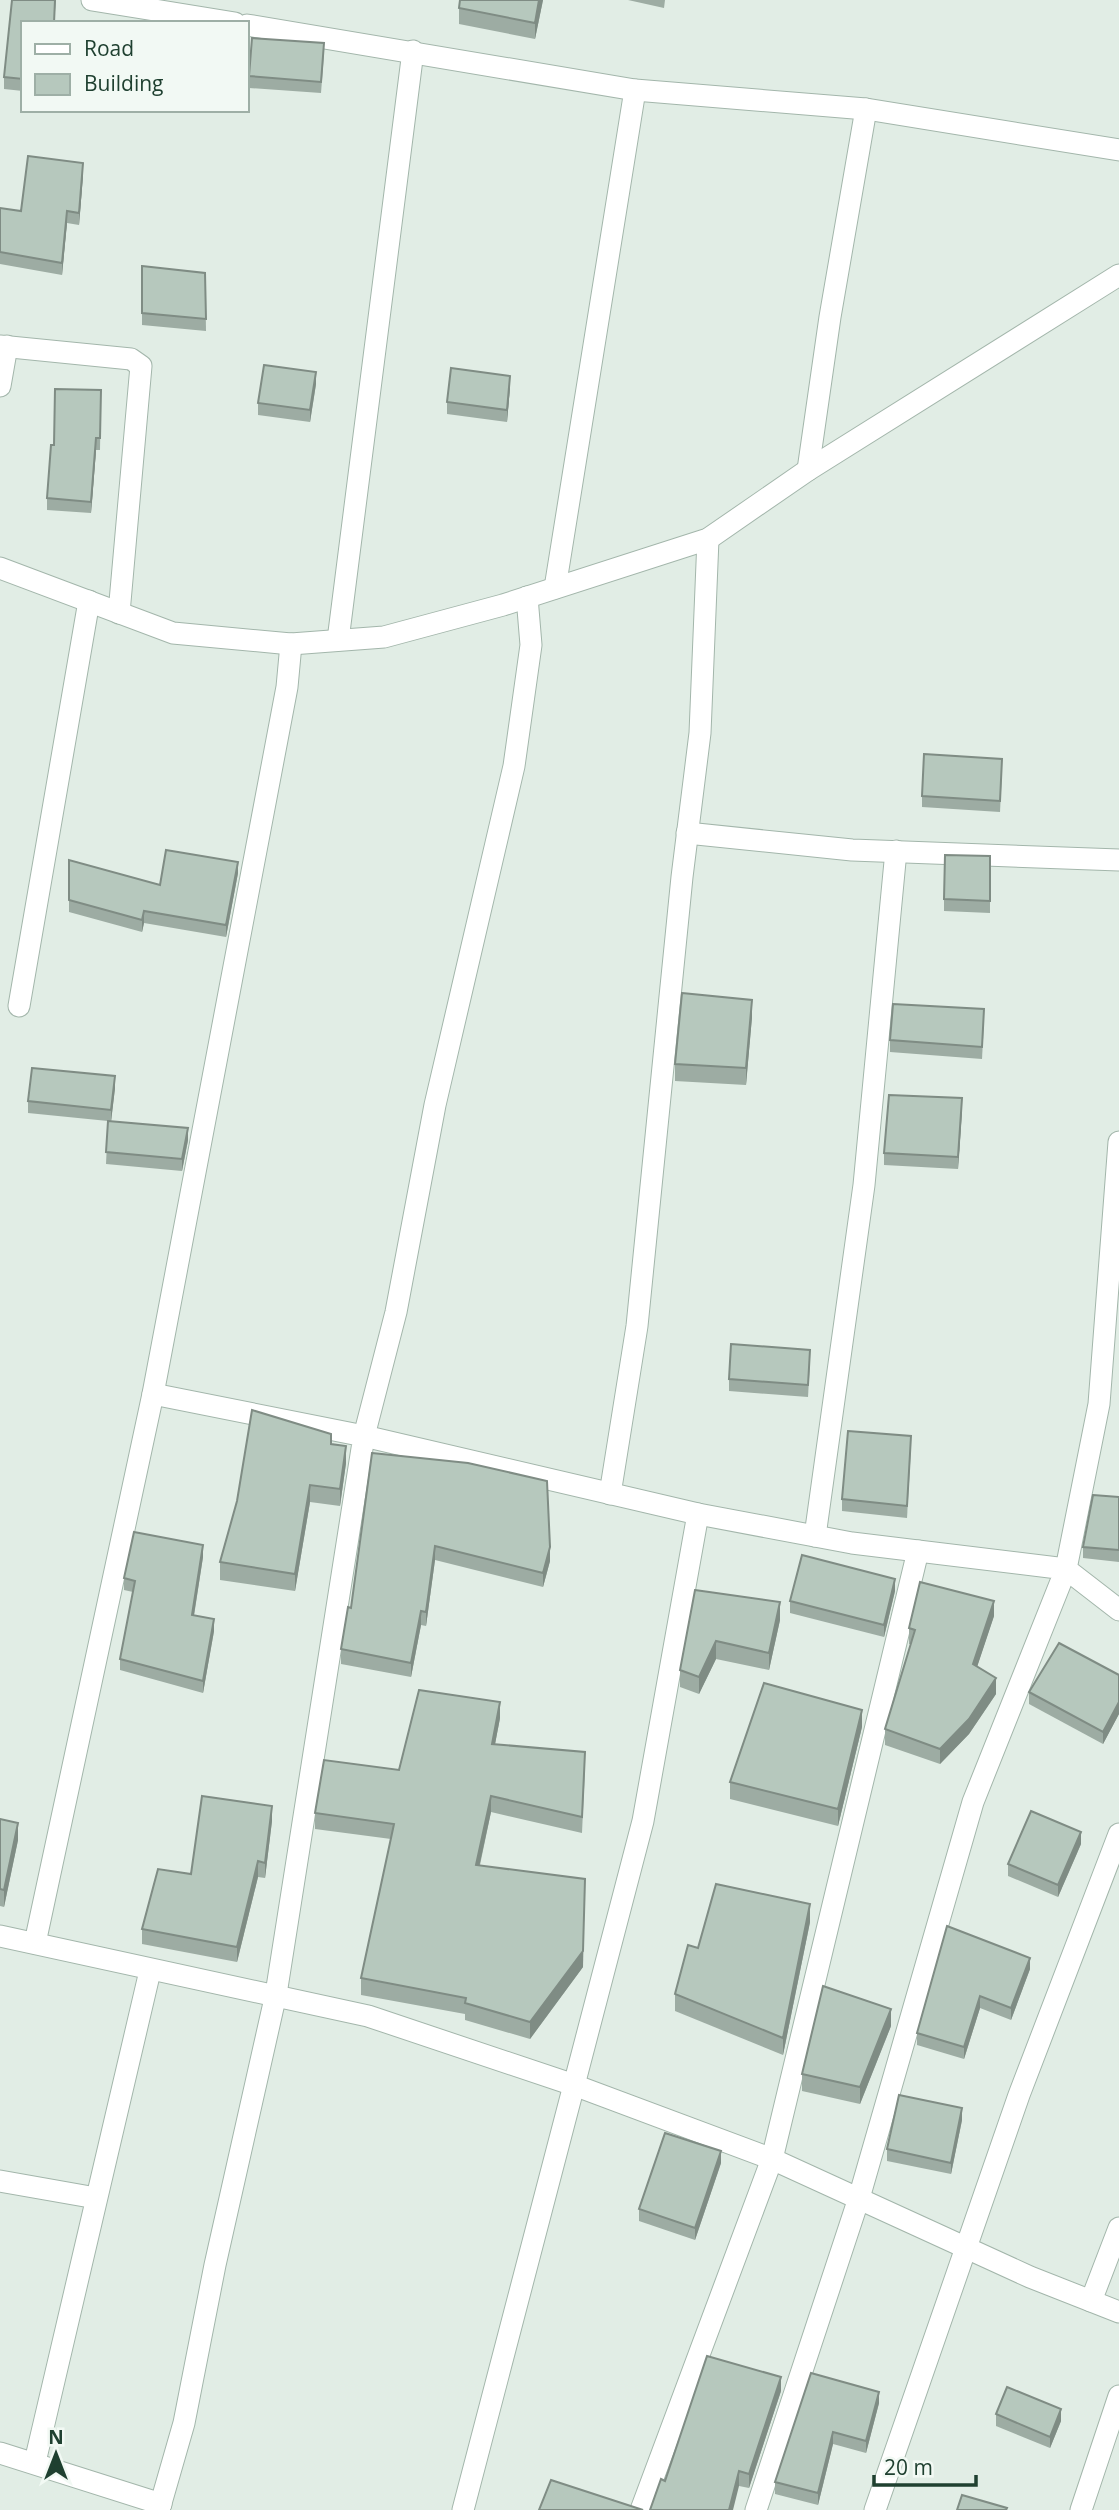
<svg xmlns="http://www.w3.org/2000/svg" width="1119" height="2510" viewBox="0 0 1119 2510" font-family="'Open Sans',sans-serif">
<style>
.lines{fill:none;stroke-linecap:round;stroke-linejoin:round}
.minor-casing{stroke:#a3b6ab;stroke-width:23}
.tertiary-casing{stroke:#a3b6ab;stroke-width:23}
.minor{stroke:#fff;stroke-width:21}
.tertiary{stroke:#fff;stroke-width:21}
.wall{fill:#9daca3}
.shaded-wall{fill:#7f8c84}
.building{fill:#b6c8bd;stroke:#7f8c84;stroke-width:2}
</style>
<rect width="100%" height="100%" fill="#e1ede5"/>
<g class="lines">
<g class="minor-casing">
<g id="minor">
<path d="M92 0 235 23"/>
<path d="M247 25 635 90 866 109 1119 150"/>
<path d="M0 346 131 359 141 366 119 613"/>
<path d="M0 386 7 346"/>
<path d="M808 470 830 317 866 109"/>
<path d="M555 588 635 90"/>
<path d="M338 640 413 51"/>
<path d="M687 833 852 850 1119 860"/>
<path d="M19 1006 89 601"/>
<path d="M1119 1142 1099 1404 1066 1569 1119 1610"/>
<path d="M153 1394 364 1436 276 1994 215 2265 184 2423 159 2510"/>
<path d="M610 1494 637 1326 682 877 700 733 708 539"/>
<path d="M698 1514 852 1543 1066 1569 973 1802 859 2198 756 2510"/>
<path d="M815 1536 864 1185 896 851"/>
<path d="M0 1936 368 2016 574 2085 772 2159 1030 2277 1119 2312"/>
<path d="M35 1943 153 1394 287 687 291 644"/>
<path d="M0 2181 96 2198"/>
<path d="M1091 2301 1119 2228"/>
<path d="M0 2453 161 2504"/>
<path d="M35 2462 150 1971"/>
<path d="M463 2510 643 1821 698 1514 364 1436 396 1312 435 1105 514 766 531 645 527 597"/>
<path d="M641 2510 772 2159 918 1551"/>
<path d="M875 2510 1019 2095 1119 1834"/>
<path d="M1081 2510 1119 2396"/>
</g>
</g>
<g class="tertiary-casing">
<path id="tertiary" d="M0 568 173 633 291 644 384 637 503 605 708 539 808 470 1119 275"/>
</g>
<use href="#minor" class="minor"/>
<use href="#tertiary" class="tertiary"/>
</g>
<g class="wall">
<path d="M12 0H56L54 23H23V91L4 89V77Z"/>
<path d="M543 0 535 39 459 24V8Z"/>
<path d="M628 0H665L664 8Z"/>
<path d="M324 54 321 93 249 88V76Z"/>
<path d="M83 175 79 225 67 223 62 275 0 264V208L21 211Z"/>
<path d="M142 266 205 273 206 331 142 325Z"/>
<path d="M316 384 310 422 258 415V403Z"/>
<path d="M510 387 507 422 447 414V402Z"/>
<path d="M101 390 100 450H96L91 513 47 510V498L54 445Z"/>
<path d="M1002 771 1000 812 922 807V796Z"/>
<path d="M990 856V913L944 911V899Z"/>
<path d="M69 860 160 885 238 873 226 937 144 923 142 932 69 912Z"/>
<path d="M752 1017 746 1085 675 1081V1064Z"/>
<path d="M984 1021 982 1059 890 1052V1040Z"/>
<path d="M115 1088 111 1121 188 1140 182 1171 106 1164 108 1121 28 1113V1101Z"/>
<path d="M962 1110 958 1169 884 1165V1153Z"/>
<path d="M810 1362 808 1397 729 1391V1379Z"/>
<path d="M331 1444 346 1463 340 1506 310 1502 295 1591 220 1580V1562Z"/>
<path d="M911 1448 907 1518 842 1511V1499Z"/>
<path d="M372 1453 550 1561 543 1587 435 1560 426 1626 421 1625 411 1677 341 1664V1649L351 1608Z"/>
<path d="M1119 1497V1562L1083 1558V1547Z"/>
<path d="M203 1557 194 1616 214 1631 203 1693 120 1670V1659L133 1592 124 1590V1578Z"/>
<path d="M695 1590 780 1620 769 1670 716 1659 699 1694 680 1687V1670Z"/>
<path d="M895 1591 884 1637 790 1613V1601Z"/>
<path d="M994 1616 977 1667 996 1694 969 1734 940 1764 885 1745V1729L911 1644H909V1628Z"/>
<path d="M1119 1675V1714L1103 1744 1029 1704V1692Z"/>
<path d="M500 1718 495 1744 585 1768 582 1833 491 1812 480 1865 583 1967 530 2039 465 2020V2014L361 1995V1978L391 1839 315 1829V1813Z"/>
<path d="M862 1727 838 1826 730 1799V1782Z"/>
<path d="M0 1819 18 1840 4 1907 0 1906Z"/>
<path d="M272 1821 265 1878 258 1877 237 1962 142 1944V1929L191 1874Z"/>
<path d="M1081 1844 1058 1897 1008 1876V1864Z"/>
<path d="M810 1922 783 2055 675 2011V1994L698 1948Z"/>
<path d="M947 1926 1030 1969 1011 2020 980 2008 964 2059 917 2045V2033Z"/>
<path d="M891 2026 860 2104 802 2091V2074Z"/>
<path d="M962 2120 951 2174 887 2161V2149Z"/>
<path d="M721 2163 695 2240 639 2221V2209Z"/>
<path d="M781 2391 749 2488 739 2486 665 2481Z"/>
<path d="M879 2392V2403L866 2453 833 2444 818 2505 775 2494V2482Z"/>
<path d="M996 2414 1061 2421 1050 2448 996 2426Z"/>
</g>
<g class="shaded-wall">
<path d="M539 0H543L535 39V23Z"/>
<path d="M83 163V175L79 225V213Z"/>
<path d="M67 211V223L62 275V263Z"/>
<path d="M316 372V384L310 422V410Z"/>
<path d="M510 376V387L507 422V410Z"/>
<path d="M96 438V450L91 513V502Z"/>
<path d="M238 862V873L226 937V925Z"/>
<path d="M144 911V923L142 932V920Z"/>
<path d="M752 1000V1017L746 1085V1068Z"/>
<path d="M115 1076V1088L111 1122V1110Z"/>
<path d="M962 1098V1110L958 1169V1157Z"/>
<path d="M188 1128V1140L182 1171V1159Z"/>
<path d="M346 1446V1463L340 1506V1489Z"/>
<path d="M310 1485V1502L295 1591V1574Z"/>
<path d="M203 1545V1557L192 1627V1615Z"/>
<path d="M435 1546V1560L426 1626V1612Z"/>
<path d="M550 1547V1561L543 1587V1573Z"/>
<path d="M895 1579V1591L884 1637V1625Z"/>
<path d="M994 1601V1616L973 1679V1664Z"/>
<path d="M780 1602V1620L769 1670V1653Z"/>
<path d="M421 1611V1625L411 1677V1663Z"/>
<path d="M214 1619V1631L203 1693V1681Z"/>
<path d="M716 1641V1659L699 1694V1677Z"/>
<path d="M996 1678V1694L969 1734 940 1764V1749Z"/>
<path d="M500 1702V1718L492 1760V1744Z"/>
<path d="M1119 1702V1714L1103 1744V1732Z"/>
<path d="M862 1710V1727L838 1826V1809Z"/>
<path d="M491 1796V1812L476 1881V1865Z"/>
<path d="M272 1806V1821L265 1878V1863Z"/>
<path d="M18 1823V1840L4 1907V1890Z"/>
<path d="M1081 1832V1844L1058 1897V1885Z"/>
<path d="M258 1861V1877L237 1962V1947Z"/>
<path d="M585 1879 583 1967 530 2039V2022Z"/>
<path d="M810 1904V1922L783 2055V2038Z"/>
<path d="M1030 1958V1969L1011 2020V2008Z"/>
<path d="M980 1996V2008L964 2059V2047Z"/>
<path d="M891 2009V2026L860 2104V2087Z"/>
<path d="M962 2108V2120L951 2174V2163Z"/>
<path d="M721 2151V2163L695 2240V2228Z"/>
<path d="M781 2377V2391L749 2488V2474Z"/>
<path d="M879 2392V2403L866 2453V2441Z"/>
<path d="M1061 2409V2421L1050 2448V2437Z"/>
<path d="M833 2432V2444L818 2505V2493Z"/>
<path d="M739 2471V2486L733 2510H729Z"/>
</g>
<g class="building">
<path d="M12 0H55L54 23H23V79L4 77Z"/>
<path d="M460 0H539L535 23 459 8Z"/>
<path d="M252 38 324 43 321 82 249 76Z"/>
<path d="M28 156 83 163 79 213 67 211 62 263 0 252V208L21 211Z"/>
<path d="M142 266 205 273 206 319 142 313Z"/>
<path d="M264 365 316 372 310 410 258 403Z"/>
<path d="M451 368 510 376 507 410 447 402Z"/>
<path d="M55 389 101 390 100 438H96L91 502 47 498 51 445H54Z"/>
<path d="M924 754 1002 759 1000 801 922 796Z"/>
<path d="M166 850 238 862 226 925 144 911 142 920 69 900V860L160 885Z"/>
<path d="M945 855 990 856V901L944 899Z"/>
<path d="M682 993 752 1000 746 1068 675 1064Z"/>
<path d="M893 1004 984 1009 982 1047 890 1040Z"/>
<path d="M32 1068 115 1076 111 1110 28 1101Z"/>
<path d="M889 1095 962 1098 958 1157 884 1153Z"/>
<path d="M108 1121 188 1128 182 1159 106 1152Z"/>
<path d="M731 1344 810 1350 808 1385 729 1379Z"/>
<path d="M252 1410 331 1434V1444L346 1446 340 1489 310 1485 295 1574 220 1562 237 1501Z"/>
<path d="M848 1431 911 1436 907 1506 842 1499Z"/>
<path d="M372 1453 468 1463 547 1481 550 1547 543 1573 435 1546 426 1612 421 1611 411 1663 341 1649 348 1607 351 1608Z"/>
<path d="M1093 1495 1119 1497V1550L1083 1547Z"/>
<path d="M134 1532 203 1545 192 1615 214 1619 203 1681 120 1659 135 1581 124 1578Z"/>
<path d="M802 1555 895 1579 884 1625 790 1601Z"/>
<path d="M920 1582 994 1601 973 1664 996 1678 969 1719 940 1749 885 1729 915 1630 909 1628Z"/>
<path d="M695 1590 780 1602 769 1653 716 1641 699 1677 680 1670Z"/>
<path d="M1059 1643 1119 1675V1702L1103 1732 1029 1692Z"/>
<path d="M764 1683 862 1710 838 1809 730 1782Z"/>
<path d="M419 1690 500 1702 492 1744 585 1752 582 1817 491 1796 476 1865 585 1879 583 1951 530 2022 465 2003 466 1998 361 1978 394 1824 315 1813 324 1760 399 1770Z"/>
<path d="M202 1796 272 1806 265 1863 258 1861 237 1947 142 1929 158 1869 191 1874Z"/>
<path d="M1031 1811 1081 1832 1058 1885 1008 1864Z"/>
<path d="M0 1819 18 1823 4 1890 0 1889Z"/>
<path d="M716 1884 810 1904 783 2038 675 1994 688 1945 698 1948Z"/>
<path d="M947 1926 1030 1958 1011 2008 980 1996 964 2047 917 2033Z"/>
<path d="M823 1986 891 2009 860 2087 802 2074Z"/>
<path d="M899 2095 962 2108 951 2163 887 2149Z"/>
<path d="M665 2133 721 2151 695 2228 639 2209Z"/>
<path d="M707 2356 781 2377 749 2474 739 2471 729 2510H650L661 2479 665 2481Z"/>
<path d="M811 2373 879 2392 866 2441 833 2432 818 2493 775 2482Z"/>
<path d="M1007 2387 1061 2409 1050 2437 996 2414Z"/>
<path d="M551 2480 643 2510H539Z"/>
<path d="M962 2495 1007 2508 1006 2510H957Z"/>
</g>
<rect x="21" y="21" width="228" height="91" fill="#f2f9f4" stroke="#9eafa6" stroke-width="2"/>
<rect x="35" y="44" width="35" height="10" fill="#ffffff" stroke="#9eafa6" stroke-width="2"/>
<text x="84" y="56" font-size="21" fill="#1f4030">Road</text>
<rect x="35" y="74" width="35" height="21" fill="#b6c8bd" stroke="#9eafa6" stroke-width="2"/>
<text x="84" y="91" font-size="21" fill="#1f4030">Building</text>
<g transform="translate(56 2454)" stroke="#f2f9f4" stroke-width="5" paint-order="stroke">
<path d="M0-5L12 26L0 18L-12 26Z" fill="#1f4030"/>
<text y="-10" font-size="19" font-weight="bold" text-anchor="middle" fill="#1f4030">N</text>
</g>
<path d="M874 2475v10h102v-10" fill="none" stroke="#1f4030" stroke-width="3.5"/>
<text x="884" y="2475" font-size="21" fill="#1f4030" stroke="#f2f9f4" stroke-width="5" paint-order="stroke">20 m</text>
</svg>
